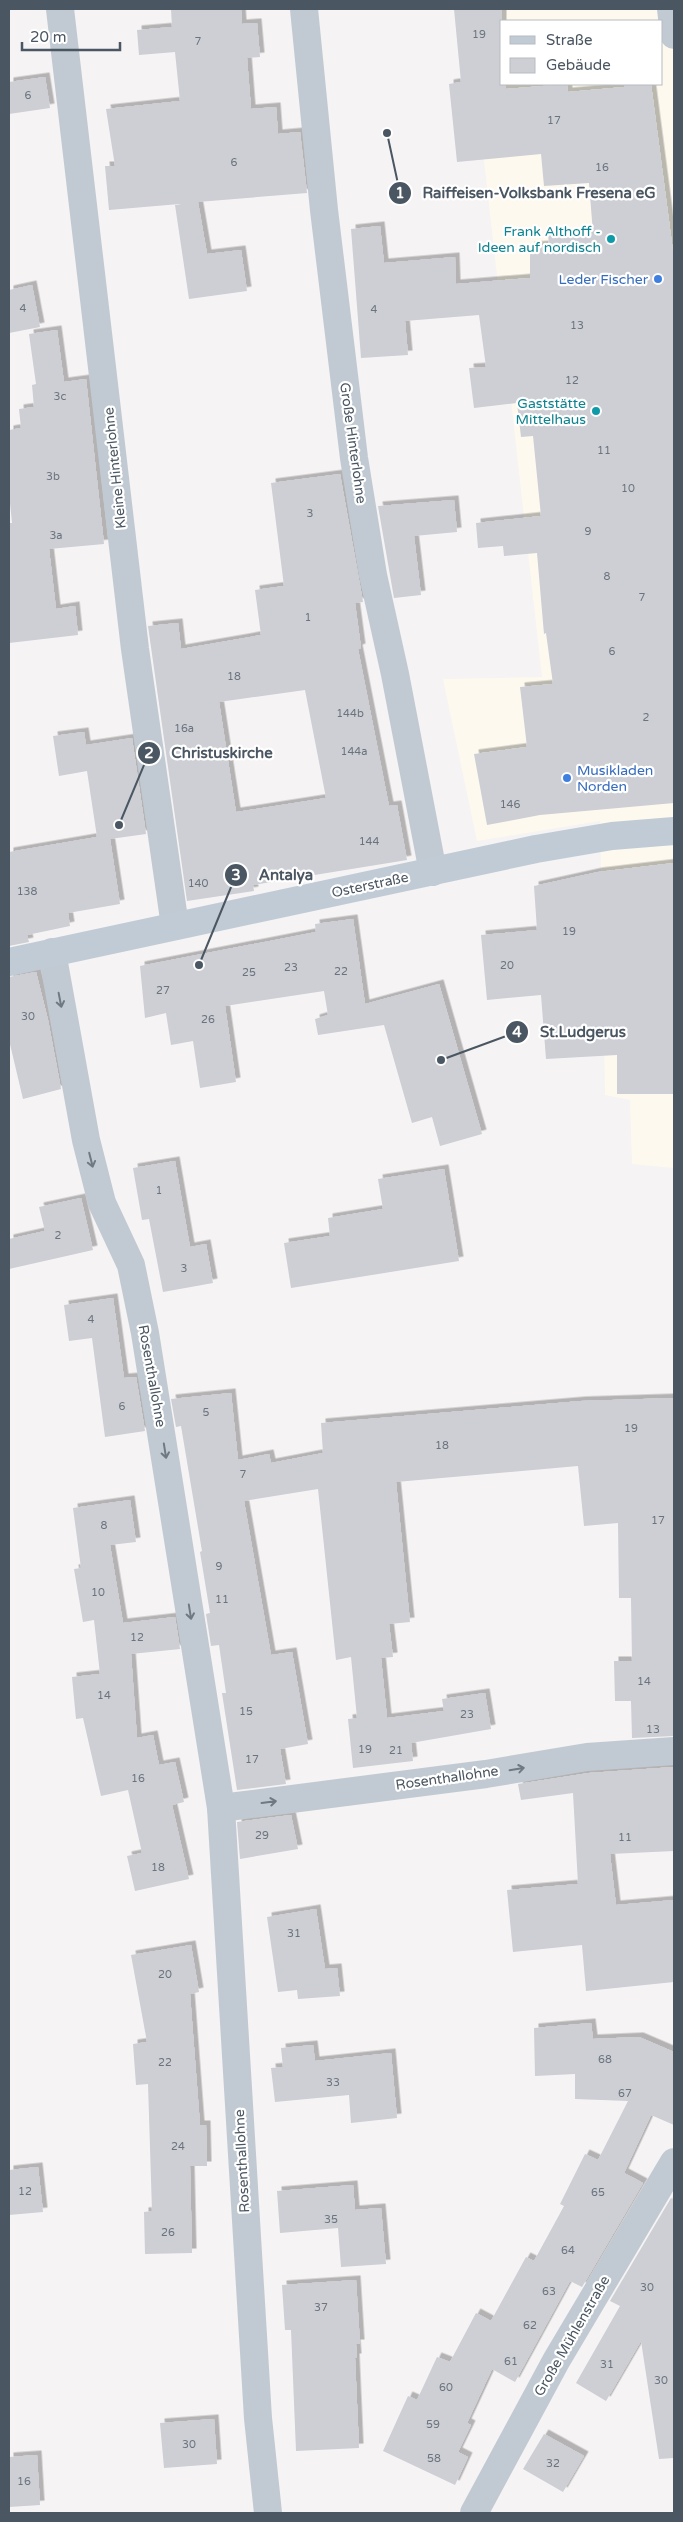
<svg xmlns="http://www.w3.org/2000/svg" width="683" height="2522" viewBox="0 0 683 2522" font-family="'Varela Round',sans-serif">
<style>
.commercial{fill:#fdf9ef;fill-rule:evenodd}
.building{fill:#cdcfd5;fill-rule:evenodd;filter:url(#shadow)}
.lines{fill:none;stroke-linecap:round;stroke-linejoin:round}
.street{stroke:#c1cad2;stroke-width:28}
.secondary{stroke:#c1cbd6;stroke-width:28}
.oneway{stroke:#6e7983}
.culture-dot{fill:#0f9aa8;stroke:#fff;stroke-width:2}
.shop-dot{fill:#3f7fe0;stroke:#fff;stroke-width:2}
.labels{text-anchor:middle;dominant-baseline:central;stroke-width:4.5;stroke-linejoin:round;paint-order:stroke}
.number-label{font-size:11px;fill:#6b747e}
.culture-label{font-size:14px;fill:#0d838f;stroke:#fff;text-anchor:end}
.shop-label{font-size:14px;fill:#366cbe;stroke:#fff;text-anchor:end}
.street-label{font-size:14px;fill:#4a5661;stroke:#fff}
.leader{fill:none;stroke:#4a5661;stroke-width:2}
.callout-dot{fill:#4a5661;stroke:#fff;stroke-width:2}
.mark-label{font-size:15px;text-anchor:middle;font-weight:bold;fill:#fff}
.callout-label{font-size:15px;text-anchor:middle;font-weight:bold;fill:#4a5661;stroke:#fff;stroke-width:4.5;stroke-linejoin:round;paint-order:stroke}
</style>
<defs>
<filter id="shadow"><feDropShadow dx="4.5" dy="-4.5" stdDeviation="0" flood-color="#0004"/></filter>
</defs>
<rect width="100%" height="100%" fill="#f5f3f3"/>
<path class="commercial" d="M467 9H674V1168L632 1164 630 1100 605 1095 600 821 477 841 443 679 542 677ZM502 21H662V84H502Z"/>
<g class="building">
<path d="M171 9H241L242 24 257 23 260 57 247 58 251 109 276 107 278 134 300 132 307 193 198 202 207 254 241 250 247 291 189 299 175 205 191 203 109 210 105 166H115L106 109 180 101 175 52 139 55 137 30 172 27Z"/>
<path d="M454 9H502V84H506V89L567 84 568 92 624 87V84H651L674 259V803L540 815 487 825 474 754 527 747 520 687 553 684 546 633 544 634 537 553 504 556 503 546 478 548 476 523 541 516 533 436 521 437 517 403 474 408 469 368 486 367 479 315 405 321 408 355 361 358 351 229 380 226 384 263 455 257 456 284 530 278V246L549 245 548 234 593 233 589 183 544 186 541 154 457 162 449 84 461 82Z"/>
<path d="M45 77 50 108 9 114V82Z"/>
<path d="M32 285 40 327 9 333V290Z"/>
<path d="M57 330 64 382 86 379 104 544 49 549 56 609 75 606 78 635 9 643V523H12L9 493V430L21 428 19 409 34 407 32 385 36 384 29 334Z"/>
<path d="M340 474 363 602 355 603 361 648 358 649 389 806 397 805 407 860 253 885 254 891 187 901 148 626 178 623 181 649 261 635 255 590 284 586 271 483ZM305 690 326 798 236 812 219 702Z"/>
<path d="M454 500 457 532 414 536 421 595 394 598 378 506Z"/>
<path d="M84 732 86 745 132 738 146 834 110 839 120 904 68 913 70 926 27 935 29 942 9 946V852L97 837 87 771 59 776 53 736Z"/>
<path d="M674 863V1094H617V1055L546 1059 541 995 487 1000 481 935 537 930 534 886 598 872Z"/>
<path d="M353 919 365 1004 439 984 482 1134 440 1146 432 1117 412 1123 384 1025 318 1035 315 1019 328 1015 324 991 225 1006 236 1082 200 1088 193 1041 171 1045 166 1013 145 1018 140 966 316 932 315 924Z"/>
<path d="M36 972 48 1020 61 1089 23 1099 9 1040V977Z"/>
<path d="M175 1161 190 1247 206 1244 213 1283 163 1292 149 1219 142 1220 133 1168Z"/>
<path d="M444 1169 459 1261 291 1288 284 1243 330 1236 328 1218 383 1209 378 1179Z"/>
<path d="M81 1198 93 1250 9 1269V1239L45 1231 39 1207Z"/>
<path d="M113 1298 124 1378 136 1377 145 1431 105 1437 92 1338 69 1341 64 1305Z"/>
<path d="M231 1393 238 1460 269 1454 271 1463 323 1453 321 1423 581 1401 674 1398V1736L632 1738 631 1701H615L614 1661H632L631 1598H619L618 1523 584 1526 578 1466 396 1482 410 1622 389 1624 393 1657 381 1658 387 1718 444 1711 442 1699 485 1693 491 1729 411 1743 413 1761 353 1768 348 1719 357 1718 351 1657 336 1660 318 1489 244 1501 271 1655 292 1652 308 1744 280 1749 286 1784 237 1790 222 1693H226L219 1645 211 1646 206 1614 210 1613 200 1552 202 1551 181 1426 176 1427 171 1399Z"/>
<path d="M130 1500 136 1542 110 1545 123 1623 175 1617 180 1649 131 1654 137 1738 153 1735 159 1765 175 1762 184 1802 172 1805 189 1879 135 1891 127 1856 142 1853 128 1790 101 1796 83 1718 76 1719 72 1677 100 1674 94 1620 83 1622 74 1569 81 1568 73 1508Z"/>
<path d="M674 1767V1851L610 1854 616 1905 674 1900V1982L586 1991 582 1945 513 1952 507 1890 578 1884 573 1793 521 1800 518 1784 589 1773Z"/>
<path d="M291 1815 298 1849 240 1859 237 1822Z"/>
<path d="M316 1909 325 1969 337 1968 340 1996 298 1999 297 1990 278 1992 267 1917Z"/>
<path d="M191 1945 199 1992 190 1994 200 2125H206L207 2166H190L192 2253 145 2254 144 2212 152 2211 148 2084 136 2085 133 2044 147 2042 131 1955Z"/>
<path d="M591 2023 593 2039 639 2037 674 2052V2125L651 2115 624 2173 643 2183 582 2287 570 2281 515 2382 492 2369 467 2423 471 2425 458 2452 468 2457 455 2485 383 2451 408 2396 417 2400 437 2357 450 2362 476 2313 491 2321 526 2257 534 2261 564 2206 560 2204 585 2154 598 2160 628 2101 575 2099V2074L535 2076 534 2028Z"/>
<path d="M313 2045 315 2061 391 2053 397 2118 351 2123 349 2095 275 2102 271 2068 283 2067 281 2048Z"/>
<path d="M38 2167 43 2212 9 2215V2170Z"/>
<path d="M353 2185 355 2210 381 2208 386 2264 341 2267 338 2228 280 2233 277 2191Z"/>
<path d="M671 2198 674 2200V2458L659 2459 641 2341 606 2401 576 2383 620 2306 610 2301Z"/>
<path d="M356 2280 360 2344H356L357 2358H355L359 2448 296 2451 291 2330H285L282 2285Z"/>
<path d="M214 2419 217 2464 164 2468 160 2423Z"/>
<path d="M544 2434 584 2456 563 2492 523 2469Z"/>
<path d="M37 2455 40 2505 9 2507V2457Z"/>
</g>
<g class="lines">
<g class="street">
<path d="M60 9 135 649 175 926"/>
<path d="M304 9 324 210 354 458 373 575 395 674 433 872"/>
<path d="M671 9 674 35"/>
<path d="M52 952 86 1140 102 1203 131 1265 145 1333 221 1808 258 2418 268 2513"/>
<path d="M221 1808 486 1774 587 1757 674 1751"/>
<path d="M474 2513 556 2361 674 2162"/>
</g>
<path class="secondary" d="M9 962 536 849 612 836 674 831"/>
</g>
<defs><path id="oneway-shaft" d="M-6 0H5M1.5-3L5.5 0L1.5 3" fill="none" stroke-width="1.6" stroke-linecap="round" stroke-linejoin="round" transform="scale(1.25)"/></defs>
<g class="oneway">
<use href="#oneway-shaft" transform="translate(60 1000) rotate(79)"/>
<use href="#oneway-shaft" transform="translate(91 1160) rotate(76)"/>
<use href="#oneway-shaft" transform="translate(165 1451) rotate(81)"/>
<use href="#oneway-shaft" transform="translate(190 1612) rotate(81)"/>
<use href="#oneway-shaft" transform="translate(517 1769) rotate(-9)"/>
<use href="#oneway-shaft" transform="translate(269 1802) rotate(-7)"/>
</g>
<g class="culture-dot">
<circle cx="611" cy="239" r="5"/>
<circle cx="596" cy="411" r="5"/>
</g>
<g class="shop-dot">
<circle cx="658" cy="279" r="5"/>
<circle cx="567" cy="778" r="5"/>
</g>
<g class="labels">
<g class="number-label">
<text x="479" y="34">19</text>
<text x="198" y="41">7</text>
<text x="28" y="95">6</text>
<text x="554" y="120">17</text>
<text x="234" y="162">6</text>
<text x="602" y="167">16</text>
<text x="23" y="308">4</text>
<text x="374" y="309">4</text>
<text x="577" y="325">13</text>
<text x="572" y="380">12</text>
<text x="60" y="396">3c</text>
<text x="604" y="450">11</text>
<text x="53" y="476">3b</text>
<text x="628" y="488">10</text>
<text x="310" y="513">3</text>
<text x="588" y="531">9</text>
<text x="56" y="535">3a</text>
<text x="607" y="576">8</text>
<text x="642" y="597">7</text>
<text x="308" y="617">1</text>
<text x="612" y="651">6</text>
<text x="234" y="676">18</text>
<text x="350" y="713">144b</text>
<text x="646" y="717">2</text>
<text x="184" y="728">16a</text>
<text x="354" y="751">144a</text>
<text x="510" y="804">146</text>
<text x="369" y="841">144</text>
<text x="198" y="883">140</text>
<text x="27" y="891">138</text>
<text x="569" y="931">19</text>
<text x="507" y="965">20</text>
<text x="291" y="967">23</text>
<text x="341" y="971">22</text>
<text x="249" y="972">25</text>
<text x="163" y="990">27</text>
<text x="28" y="1016">30</text>
<text x="208" y="1019">26</text>
<text x="159" y="1190">1</text>
<text x="58" y="1235">2</text>
<text x="184" y="1268">3</text>
<text x="91" y="1319">4</text>
<text x="122" y="1406">6</text>
<text x="206" y="1412">5</text>
<text x="631" y="1428">19</text>
<text x="442" y="1445">18</text>
<text x="243" y="1474">7</text>
<text x="658" y="1520">17</text>
<text x="104" y="1525">8</text>
<text x="219" y="1566">9</text>
<text x="98" y="1592">10</text>
<text x="222" y="1599">11</text>
<text x="137" y="1637">12</text>
<text x="644" y="1681">14</text>
<text x="104" y="1695">14</text>
<text x="246" y="1711">15</text>
<text x="467" y="1714">23</text>
<text x="653" y="1729">13</text>
<text x="365" y="1749">19</text>
<text x="396" y="1750">21</text>
<text x="252" y="1759">17</text>
<text x="138" y="1778">16</text>
<text x="262" y="1835">29</text>
<text x="625" y="1837">11</text>
<text x="158" y="1867">18</text>
<text x="294" y="1933">31</text>
<text x="165" y="1974">20</text>
<text x="605" y="2059">68</text>
<text x="165" y="2062">22</text>
<text x="333" y="2082">33</text>
<text x="625" y="2093">67</text>
<text x="178" y="2146">24</text>
<text x="25" y="2191">12</text>
<text x="598" y="2192">65</text>
<text x="331" y="2219">35</text>
<text x="168" y="2232">26</text>
<text x="568" y="2250">64</text>
<text x="647" y="2287">30</text>
<text x="549" y="2291">63</text>
<text x="321" y="2307">37</text>
<text x="530" y="2325">62</text>
<text x="511" y="2361">61</text>
<text x="607" y="2364">31</text>
<text x="661" y="2380">30</text>
<text x="446" y="2387">60</text>
<text x="433" y="2424">59</text>
<text x="189" y="2444">30</text>
<text x="434" y="2458">58</text>
<text x="553" y="2463">32</text>
<text x="24" y="2481">16</text>
</g>
<g class="culture-label">
<text x="601" y="231">Frank Althoff -<tspan x="601" dy="16">Ideen auf nordisch</tspan></text>
<text x="586" y="403">Gaststätte<tspan x="586" dy="16">Mittelhaus</tspan></text>
</g>
<g class="shop-label">
<text x="648" y="279">Leder Fischer</text>
<text x="577" y="770" text-anchor="start">Musikladen<tspan x="577" dy="16">Norden</tspan></text>
</g>
<g class="street-label">
<text transform="translate(353 443) rotate(82)">Große Hinterlohne</text>
<text transform="translate(115 468) rotate(-96)">Kleine Hinterlohne</text>
<text transform="translate(370 885) rotate(-12)">Osterstraße</text>
<text transform="translate(152 1376) rotate(80)">Rosenthallohne</text>
<text transform="translate(447 1778) rotate(-8)">Rosenthallohne</text>
<text transform="translate(242 2161) rotate(-93)">Rosenthallohne</text>
<text transform="translate(572 2336) rotate(-60)">Große Mühlenstraße</text>
</g>
</g>
<path class="leader" d="M387 133L400 193M119 825L149 753M199 965L236 875M441 1060L517 1032"/>
<g class="callout-dot">
<circle cx="387" cy="133" r="5"/>
<circle cx="119" cy="825" r="5"/>
<circle cx="199" cy="965" r="5"/>
<circle cx="441" cy="1060" r="5"/>
<circle cx="400" cy="193" r="12"/>
<circle cx="149" cy="753" r="12"/>
<circle cx="236" cy="875" r="12"/>
<circle cx="517" cy="1032" r="12"/>
</g>
<g class="mark-label">
<text x="400" y="198">1</text>
<text x="149" y="758">2</text>
<text x="236" y="880">3</text>
<text x="517" y="1037">4</text>
</g>
<g class="callout-label">
<text x="539" y="198">Raiffeisen-Volksbank Fresena eG</text>
<text x="222" y="758">Christuskirche</text>
<text x="286" y="880">Antalya</text>
<text x="583" y="1037">St.Ludgerus</text>
</g>
<rect width="683" height="2522" fill="none" stroke="#4a5661" stroke-width="20"/>
<rect x="500" y="20" width="162" height="65" fill="#ffffff" stroke="#b7bbc0"/>
<rect x="510" y="36" width="25" height="8" fill="#c1cbd6" stroke="#b7bbc0"/>
<text x="546" y="45" font-size="15" fill="#4a5661">Straße</text>
<rect x="510" y="58" width="25" height="15" fill="#cdcfd5" stroke="#b7bbc0"/>
<text x="546" y="70" font-size="15" fill="#4a5661">Gebäude</text>
<path d="M22 42v8h98v-8" fill="none" stroke="#4a5661" stroke-width="2.5"/>
<text x="30" y="42" font-size="15" fill="#4a5661" stroke="#ffffff" stroke-width="4" paint-order="stroke">20 m</text>
</svg>
